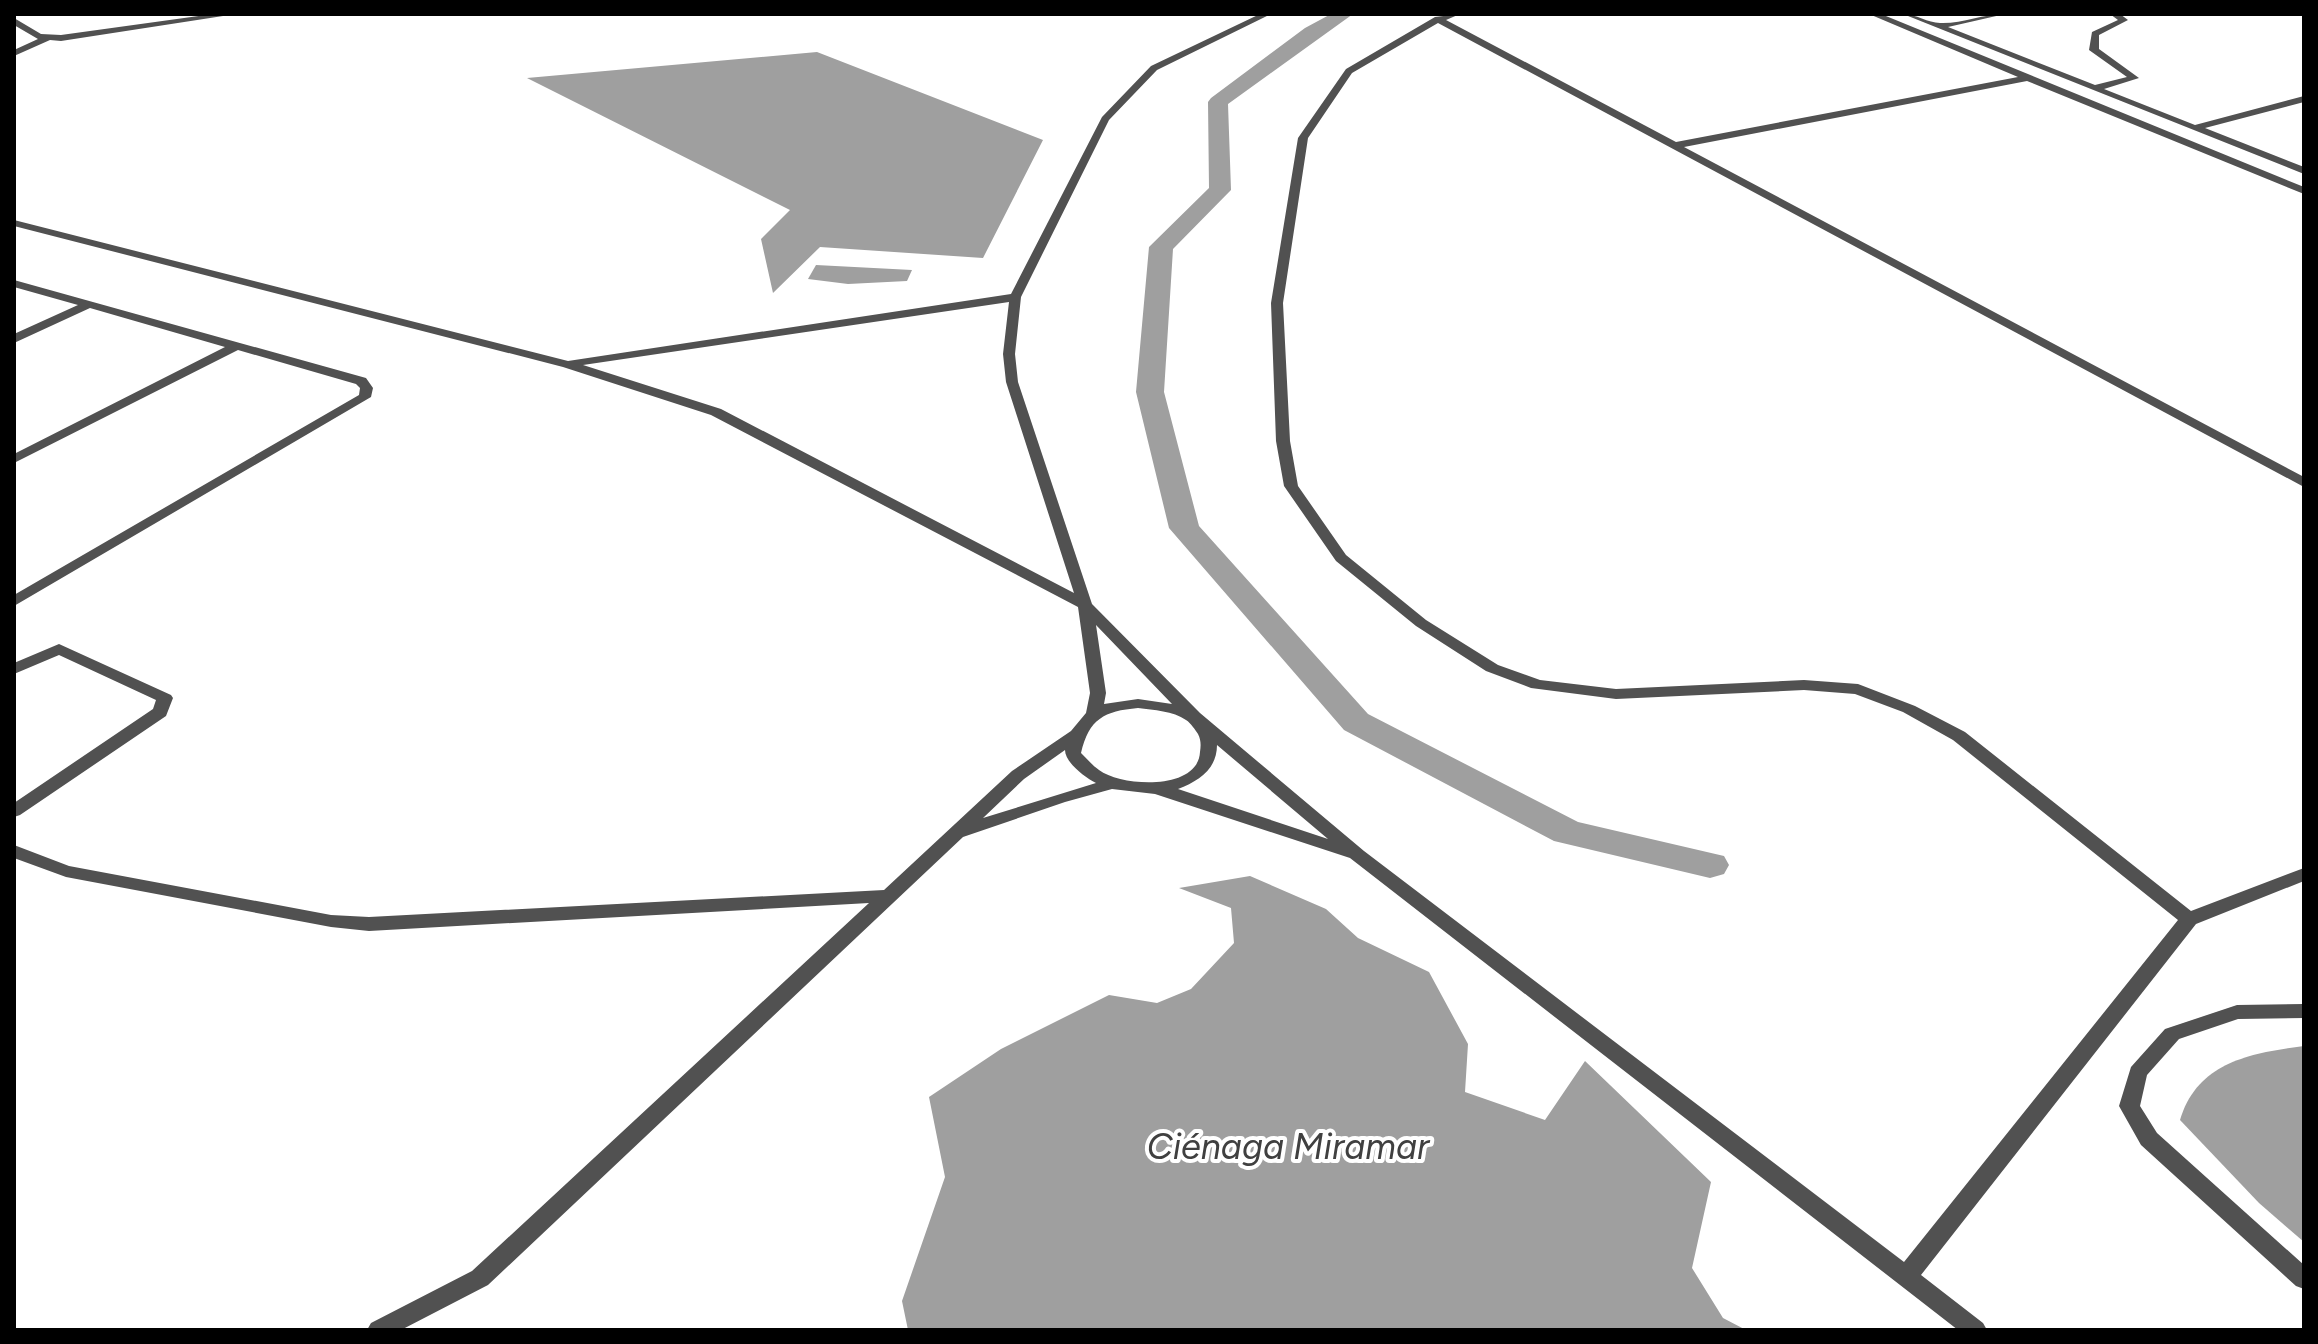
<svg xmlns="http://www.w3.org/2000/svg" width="2318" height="1344" viewBox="0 0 2318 1344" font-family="Figtree,sans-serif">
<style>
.water{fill:#9f9f9f}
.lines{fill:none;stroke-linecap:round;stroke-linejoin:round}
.canal{fill:#9f9f9f;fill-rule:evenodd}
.lane{fill:#515151;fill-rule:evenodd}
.street{fill:#515151;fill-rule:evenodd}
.labels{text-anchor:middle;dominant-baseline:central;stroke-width:8;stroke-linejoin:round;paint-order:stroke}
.near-water-label{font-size:36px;font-style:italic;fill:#404040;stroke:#fff}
</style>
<rect width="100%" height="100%" fill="#fff"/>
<g class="water">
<path d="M817 52 1043 140 983 258 820 247 773 293 761 239 790 210 527 78Z"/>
<path d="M816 265 912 270 907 281 848 284 808 279Z"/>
<path d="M1250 876 1326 909 1358 938 1429 972 1468 1044 1465 1092 1545 1120 1585 1061 1711 1182 1692 1268 1723 1318 1746 1330H908L902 1301 945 1177 929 1097 1001 1049 1109 995 1157 1003 1191 989 1234 943 1231 908 1179 888Z"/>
<path d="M2304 1046V1242L2259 1203 2180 1120C2197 1062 2251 1053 2304 1046Z"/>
</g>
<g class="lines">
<path class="canal" d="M1331 14H1353L1228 104 1231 190 1173 249 1164 392 1199 526 1368 714 1578 822 1724 856 1729 865 1724 874 1710 878 1554 841 1344 730 1169 528 1136 392 1149 247 1209 188 1208 102 1211 98 1305 28Z"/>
<path class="lane" d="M213 14H236L61 41 50 40 14 56V50L38 39 14 25V18L41 34 61 35Z"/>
<g class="street">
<path d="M1260 14H1271L1157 70 1109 120 1021 297 1015 354 1018 382 1092 604 1200 713 1364 851 1904 1262 2178 920 1953 740 1903 712 1855 694 1804 690 1616 699 1531 688 1486 671 1416 626 1336 561 1284 486 1276 441 1271 303 1298 138 1346 69 1435 17 1460 14 1446 20 1676 142 2018 77 1869 14H1881L2304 187V194L2027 81 1684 147 2304 477V487L1438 23 1352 73 1308 138 1283 303 1290 441 1298 486 1346 555 1426 620 1498 665 1540 680 1616 689 1804 680 1858 684 1915 706 1965 732 2191 911 2304 868V881L2196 924 1921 1275 1983 1323 1987 1330H1958L1350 858 1155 794 1112 789 1065 802 963 837 488 1285 401 1330H367L371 1323 472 1271 869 903 369 931 331 927 66 877 14 858V845L69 866 331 915 369 917 884 890 1012 771 1071 731 1086 713 1090 693 1078 607 711 415 563 367 14 226V220L568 361 1011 294 1102 117 1151 66ZM1009 302 1003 354 1006 382 1074 593 721 409 583 365ZM1096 625 1172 704 1138 699 1104 704 1106 693ZM1138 708C1154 710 1173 711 1186 720 1191 723 1195 730 1198 734 1201 740 1201 745 1200 752 1198 791 1122 787 1099 770 1092 765 1087 759 1081 753 1089 719 1104 711 1138 708ZM1217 745 1328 839 1178 789C1199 781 1217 769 1217 745ZM1065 750C1065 762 1084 777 1096 783L983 818 1024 779Z"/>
<path d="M1903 14C1916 14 1928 23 1940 23 1961 24 1983 14 2005 14L1948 27 2095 85 2127 77 2089 50 2092 32 2118 20 2110 14H2120L2128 20 2099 35V49L2139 78 2104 89 2195 125 2304 96V102L2205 128 2304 167V174Z"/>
<path d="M14 280 366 378 373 388 371 397 14 606V595L359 395 360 388 356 384 238 350 14 463V454L225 347 90 308 14 343V334L78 305 14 287Z"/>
<path d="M59 644 171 695 173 698 166 716 20 815 14 817V803L153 709 156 700 59 655 14 674V663Z"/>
<path d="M2304 1004V1018L2238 1019 2179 1039 2147 1075 2140 1106 2157 1133 2304 1265V1289L2296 1286 2141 1145 2119 1106 2131 1067 2165 1029 2237 1005Z"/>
</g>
</g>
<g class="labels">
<g class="near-water-label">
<text x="1288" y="1146">Ciénaga Miramar</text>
</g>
</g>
<rect width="2318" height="1344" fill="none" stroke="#000000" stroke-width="32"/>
</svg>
